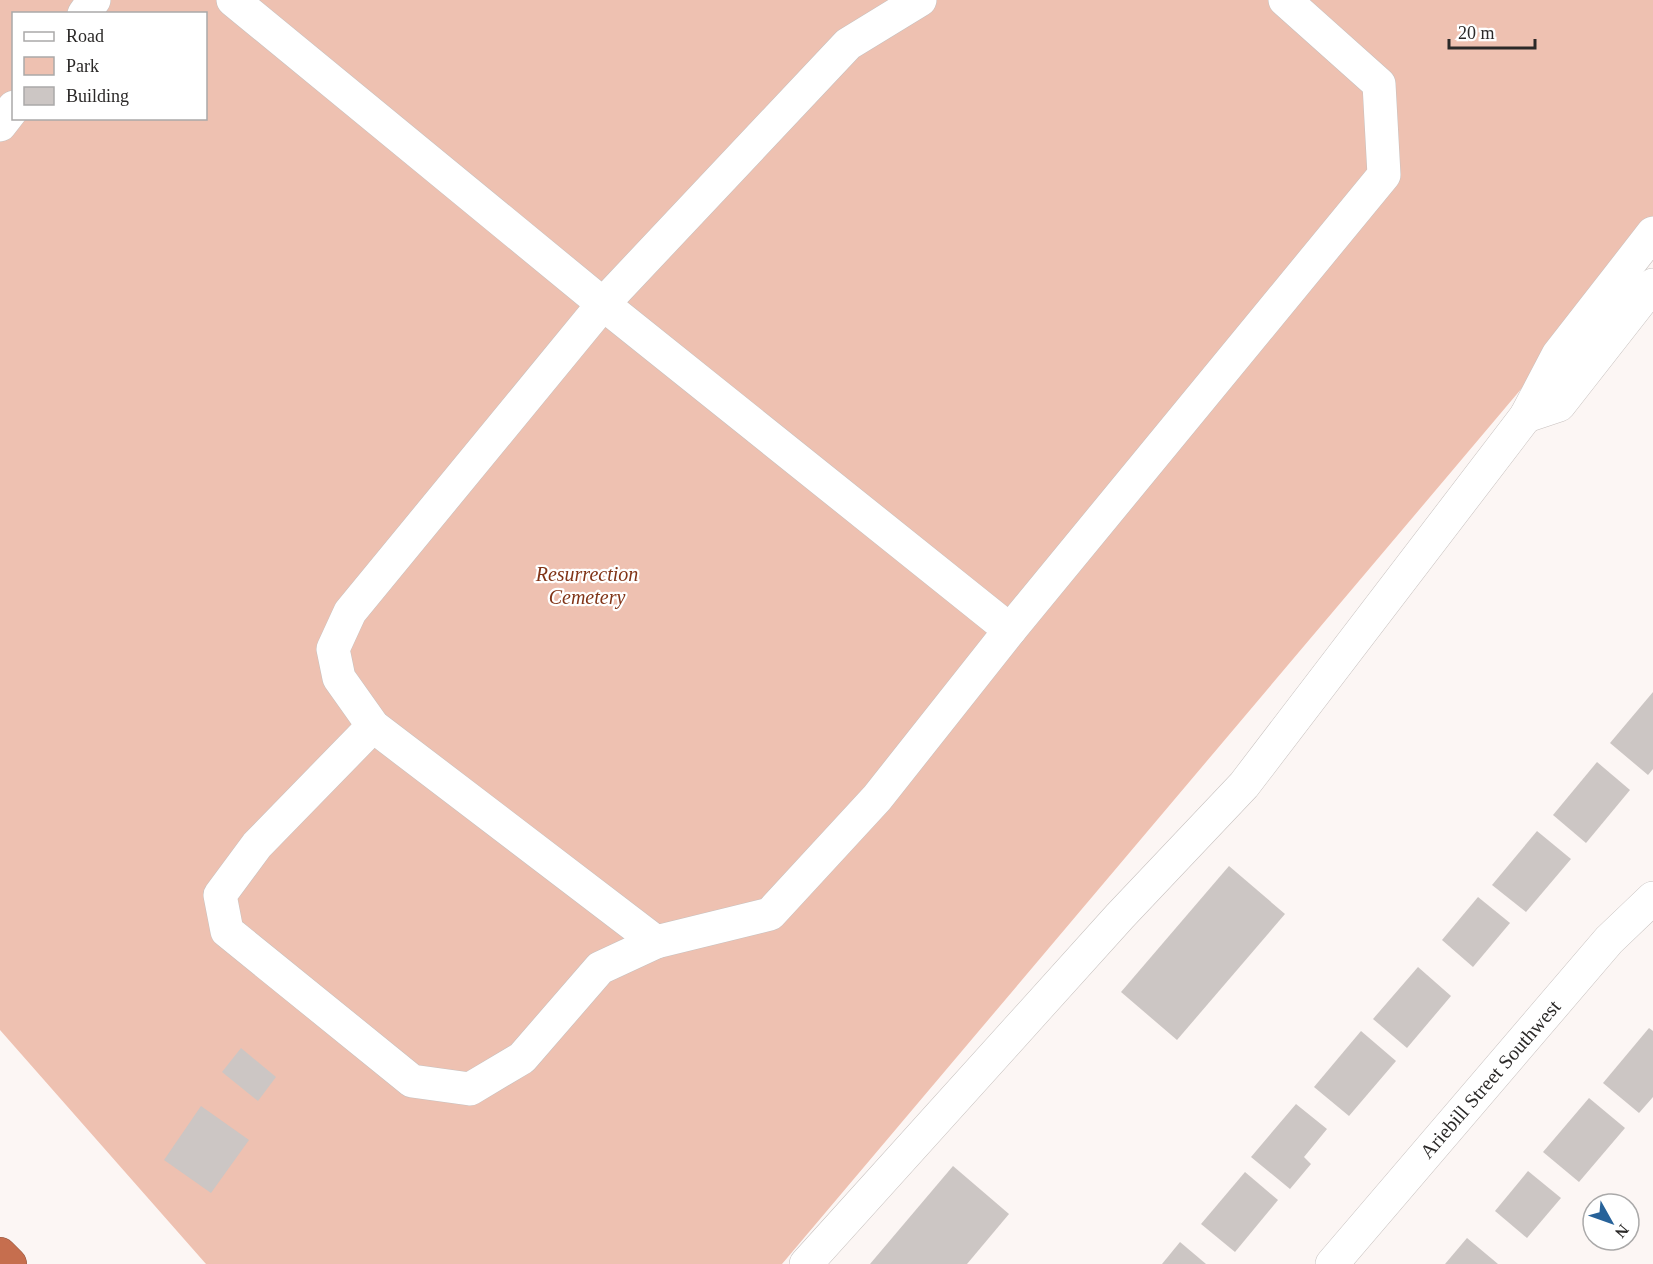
<svg xmlns="http://www.w3.org/2000/svg" width="1653" height="1264" viewBox="0 0 1653 1264" font-family="'Times New Roman',serif">
<style>
.green{fill:#eec1b1;fill-rule:evenodd}
.building{fill:#ccc6c4}
.lines{fill:none;stroke-linecap:round;stroke-linejoin:round}
.minor-casing{stroke:#c7c1bf;stroke-width:34}
.highway-casing{stroke:#905641;stroke-width:34}
.minor{stroke:#fff;stroke-width:33}
.highway{stroke:#c66e4e;stroke-width:33}
.labels{text-anchor:middle;dominant-baseline:central;stroke-width:4.5;stroke-linejoin:round;paint-order:stroke}
.park-label{font-size:20px;font-style:italic;fill:#813417;stroke:#fff}
.street-label{font-size:20px;fill:#2b2928;stroke:#fff}
</style>
<rect width="100%" height="100%" fill="#fcf6f4"/>
<path class="green" d="M0 0H1653V233L782 1264H206L0 1030ZM14 14H206V118H14Z"/>
<g class="building">
<path d="M1653 692V769L1648 775 1610 743Z"/>
<path d="M1597 762 1630 790 1586 843 1553 815Z"/>
<path d="M1537 831 1571 859 1526 912 1492 885Z"/>
<path d="M1229 866 1285 914 1177 1040 1121 992Z"/>
<path d="M1478 897 1510 923 1473 967 1442 940Z"/>
<path d="M1418 967 1451 996 1407 1048 1373 1019Z"/>
<path d="M1649 1028 1653 1031V1097L1639 1113 1603 1083Z"/>
<path d="M1361 1031 1396 1061 1349 1116 1314 1087Z"/>
<path d="M241 1048 276 1077 258 1101 222 1072Z"/>
<path d="M1589 1098 1625 1128 1579 1182 1543 1152Z"/>
<path d="M1296 1104 1327 1129 1304 1157 1311 1164 1290 1189 1251 1157Z"/>
<path d="M201 1106 249 1140 211 1193 164 1160Z"/>
<path d="M953 1166 1009 1214 967 1264H870Z"/>
<path d="M1528 1171 1561 1198 1527 1238 1495 1211Z"/>
<path d="M1245 1172 1278 1200 1235 1252 1201 1224Z"/>
<path d="M1467 1238 1498 1264H1445Z"/>
<path d="M1180 1242 1206 1264H1162Z"/>
</g>
<g class="lines">
<g class="minor-casing">
<g id="minor">
<path d="M233 0 603 304 1010 630"/>
<path d="M920 0 848 44 603 304 350 612 333 649 339 678 373 726 656 942 770 914 877 798 1010 630 1384 175 1379 84 1285 0"/>
<path d="M84 14 94 0"/>
<path d="M0 125 14 107"/>
<path d="M1526 416 1559 405 1653 285"/>
<path d="M373 726 257 845 220 895 227 931 412 1081 470 1089 522 1058 600 968 656 942"/>
<path d="M806 1264 1120 916 1244 785 1526 416 1558 355 1653 233"/>
<path d="M1332 1264 1609 940 1653 898"/>
</g>
</g>
<g class="highway-casing">
<path id="highway" d="M0 1254 10 1264"/>
</g>
<use href="#minor" class="minor"/>
<use href="#highway" class="highway"/>
</g>
<g class="labels">
<g class="park-label">
<text x="587" y="574">Resurrection<tspan x="587" dy="23">Cemetery</tspan></text>
</g>
<g class="street-label">
<text transform="translate(1490 1079) rotate(-49)">Ariebill Street Southwest</text>
</g>
</g>
<rect x="12" y="12" width="195" height="108" fill="#ffffff" stroke="#aaa9a9" stroke-width="1.5"/>
<rect x="24" y="32" width="30" height="9" fill="#ffffff" stroke="#aaa9a9" stroke-width="1.5"/>
<text x="66" y="42" font-size="18" fill="#2b2928">Road</text>
<rect x="24" y="57" width="30" height="18" fill="#eec1b1" stroke="#aaa9a9" stroke-width="1.5"/>
<text x="66" y="72" font-size="18" fill="#2b2928">Park</text>
<rect x="24" y="87" width="30" height="18" fill="#ccc6c4" stroke="#aaa9a9" stroke-width="1.5"/>
<text x="66" y="102" font-size="18" fill="#2b2928">Building</text>
<g transform="translate(1611 1222) rotate(130)"><circle r="28" fill="#ffffff" stroke="#aaa9a9" stroke-width="1.5"/>
<path d="M0-4.5L10 22L0 15L-10 22Z" fill="#276299"/>
<text y="-9" font-size="16" font-weight="bold" text-anchor="middle" fill="#2b2928">N</text>
</g>
<path d="M1449 39v9h86v-9" fill="none" stroke="#2b2928" stroke-width="3"/>
<text x="1458" y="39" font-size="18" fill="#2b2928" stroke="#ffffff" stroke-width="4.5" paint-order="stroke">20 m</text>
</svg>
